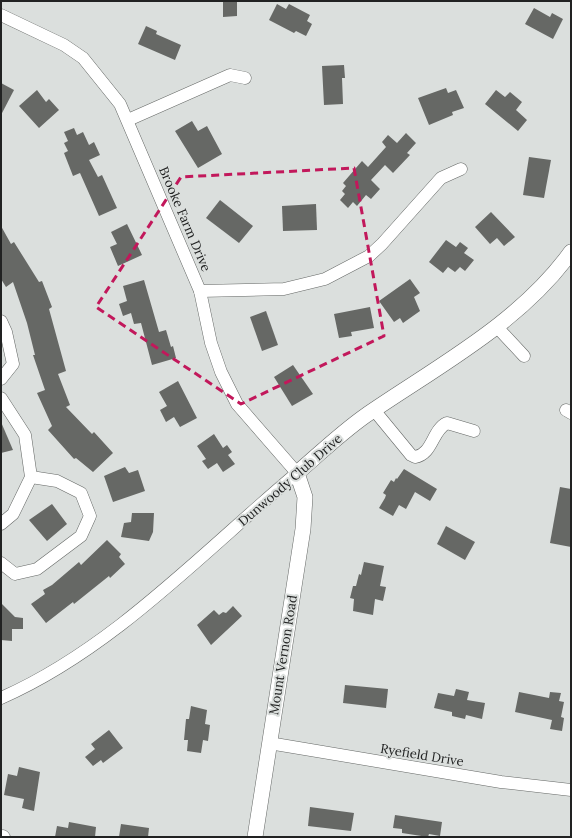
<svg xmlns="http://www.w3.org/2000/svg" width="572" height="838" viewBox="0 0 572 838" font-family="Lora,serif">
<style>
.building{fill:#666865}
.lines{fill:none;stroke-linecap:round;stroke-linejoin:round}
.minor-casing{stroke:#656866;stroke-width:13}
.major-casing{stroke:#656866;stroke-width:16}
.minor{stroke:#fff;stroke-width:12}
.major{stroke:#fff;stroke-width:15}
.marked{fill:none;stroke:#c2185b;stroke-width:3;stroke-dasharray:8 5;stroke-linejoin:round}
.labels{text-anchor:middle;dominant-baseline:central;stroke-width:4;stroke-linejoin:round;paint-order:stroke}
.street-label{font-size:13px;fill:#212222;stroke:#dbdfdd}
</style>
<rect width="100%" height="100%" fill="#dbdfdd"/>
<g class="building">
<path d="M223 1H237V16L223 17Z"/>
<path d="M277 4 286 9 289 4 310 15 307 21 312 24 306 36 296 31 294 33 269 20Z"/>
<path d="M534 8 550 17 552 13 563 19 553 39 525 24Z"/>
<path d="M146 26 157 31 156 34 181 45 175 60 138 44Z"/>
<path d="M344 65 345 78H342L343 104 324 105 322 66Z"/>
<path d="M1 83 14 90 1 115Z"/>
<path d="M446 88 448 93 456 90 464 108 452 112 453 115 429 125 418 98Z"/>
<path d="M37 90 46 102 49 99 59 110 39 128 19 106Z"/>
<path d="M496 90 505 97 510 92 522 102 516 110 527 120 518 131 485 104Z"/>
<path d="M192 121 198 131 207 126 222 154 198 168 175 131Z"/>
<path d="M74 128 77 135 83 132 89 145 94 142 100 155 89 160 98 177 102 175 117 208 99 216 80 173 73 176 64 153 68 151 64 143 68 141 64 132Z"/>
<path d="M406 133 416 143 407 153 410 155 393 173 385 165 371 180 380 189 371 199 366 195 357 206 353 202 348 208 340 200 345 194 342 191 346 186 343 183 362 161 368 167 386 147 382 142 388 135 397 143Z"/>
<path d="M529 157 551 160 544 198 523 195Z"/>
<path d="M220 200 253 226 239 243 206 218Z"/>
<path d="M316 204 317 230 283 231 282 206Z"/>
<path d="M491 212 515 237 504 246 497 238 490 244 475 227Z"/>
<path d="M127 224 142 255 118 266 110 247 117 244 111 232Z"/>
<path d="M1 226 11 244 14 242 39 282 42 281 52 307 49 309 66 371 58 374 70 405 66 407 92 434 94 432 113 453 93 472 76 458 74 459 48 430 52 426 37 393 45 390 33 355H35L27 323 13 282 6 287 1 279Z"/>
<path d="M446 240 456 247 460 242 468 248 464 253 474 260 465 271 460 267 455 272 448 267 443 273 429 262Z"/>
<path d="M410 279 420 293 414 297 420 311 403 323 400 318 394 322 379 301Z"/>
<path d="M144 280 159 332 166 330 171 347 173 346 176 358 152 365 141 323 134 324 131 313 123 316 119 304 127 301 123 286Z"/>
<path d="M370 307 374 328 351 332 352 336 339 338 334 314Z"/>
<path d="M266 311 278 345 262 351 250 317Z"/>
<path d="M293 365 313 394 292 406 274 377Z"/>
<path d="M178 381 197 418 180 427 174 417 166 422 160 410 167 406 159 392Z"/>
<path d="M1 422 13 450 1 453Z"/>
<path d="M214 434 223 448 227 445 232 452 228 455 235 464 223 472 217 463 208 469 202 461 206 459 197 446Z"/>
<path d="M125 467 129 473 138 470 145 491 113 502 104 476Z"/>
<path d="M404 469 437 489 430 501 415 492 406 509 399 505 393 516 379 508 385 498 386 495 383 493 391 480 394 482 396 478 397 479Z"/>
<path d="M560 487 571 489V547L550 543Z"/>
<path d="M52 504 67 524 47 541 29 520Z"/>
<path d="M132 513H154L153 532 149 541 121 537 124 523 131 522Z"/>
<path d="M446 526 475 542 465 560 437 544Z"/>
<path d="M107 540 121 554 119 557 125 564 110 578 109 576 74 604 73 602 46 623 31 604 45 594 43 590 52 585 79 562 81 565Z"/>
<path d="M364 562 384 566 380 586 386 587 383 601 375 599 373 615 353 611 354 599 350 598 353 586H356L359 574 361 575Z"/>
<path d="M1 603 15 617 23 618V629H12V641L1 640Z"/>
<path d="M233 606 242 616 211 645 197 625 214 610 219 615 223 612 226 613Z"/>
<path d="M345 685 388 689 386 708 343 703Z"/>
<path d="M456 689 469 692 467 700 485 703 482 719 466 715 465 719 452 716V712L434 708 438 693 454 696Z"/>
<path d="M519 692 549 698 550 692 561 693 559 701 564 702 561 717 564 718 562 731 550 729 552 720 515 712Z"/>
<path d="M191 706 207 710 205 724 210 725 208 741 203 740 201 753 187 751 188 740H184L186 719H189Z"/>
<path d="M109 730 123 748 103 763 101 760 93 766 85 757 95 749 91 744Z"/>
<path d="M19 767 40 772 34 811 22 808 24 799 4 795 8 774 17 776Z"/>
<path d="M310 807 354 813 351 831 308 826Z"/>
<path d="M395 815 442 822 440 836 429 834 428 837 402 833V829L393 828Z"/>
<path d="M69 822 96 827 95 837H55L57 826 68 828Z"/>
<path d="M121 824 149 828 148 837H119Z"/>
</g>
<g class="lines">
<g class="minor-casing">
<g id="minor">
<path d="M1 15 64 45 83 58 120 104 200 291 211 343 221 372 237 404 297 473C204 551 113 649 1 698"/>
<path d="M128 120 230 75 245 78"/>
<path d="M200 291 284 289 325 279 369 256 382 244 441 178 461 169"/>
<path d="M1 321 6 332 13 364 1 379"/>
<path d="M497 327 524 356"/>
<path d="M1 398 25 435 31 477 13 514 1 524"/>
<path d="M374 410 411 455 415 457C433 454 432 430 447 423L474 431"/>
<path d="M566 410 571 413"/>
<path d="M1 563 15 574 37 569 81 536 90 516 81 493 57 481 31 477"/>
<path d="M269 743 501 782 571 790"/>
<path d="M3 836 4 837"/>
</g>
</g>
<g class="major-casing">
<path id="major" d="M255 837 303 529 305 497 297 473C319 454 341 433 365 416 436 367 519 324 571 252"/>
</g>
<use href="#minor" class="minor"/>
<use href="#major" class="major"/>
</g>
<path class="marked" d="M354 168 384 336 241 404 96 307 181 177Z"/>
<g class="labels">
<g class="street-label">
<text transform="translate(185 219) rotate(67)">Brooke Farm Drive</text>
<text transform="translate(290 480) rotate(-41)">Dunwoody Club Drive</text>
<text transform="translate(283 655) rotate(-81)">Mount Vernon Road</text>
<text transform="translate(422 755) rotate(9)">Ryefield Drive</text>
</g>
</g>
<rect width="572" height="838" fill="none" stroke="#212222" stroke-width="4"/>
</svg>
